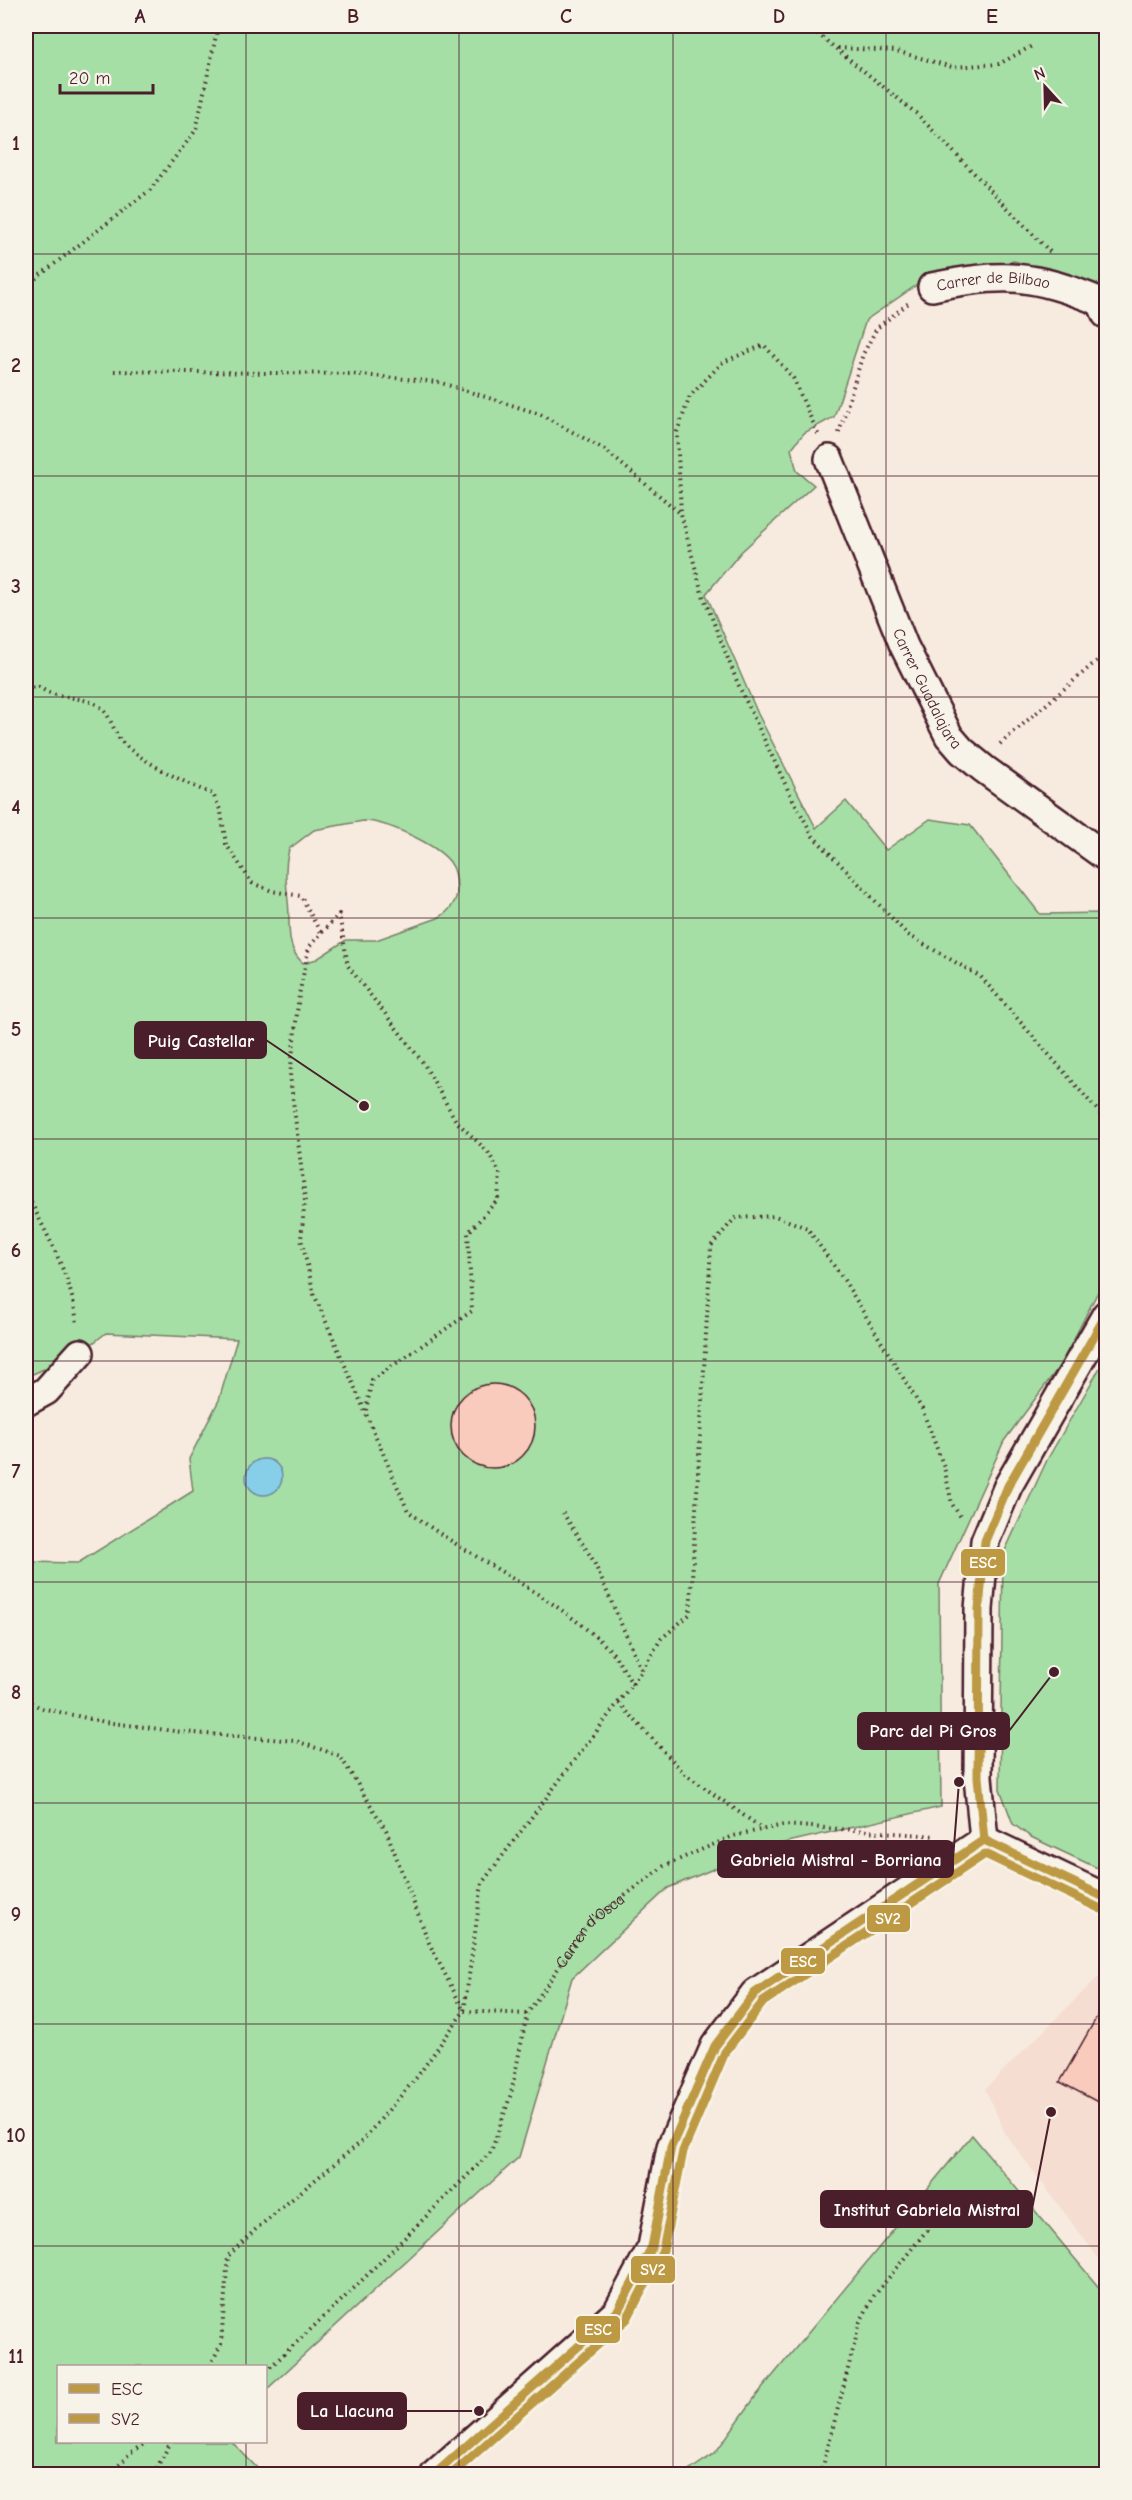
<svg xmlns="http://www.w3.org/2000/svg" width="1132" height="2500" viewBox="0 0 1132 2500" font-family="'Comic Neue',sans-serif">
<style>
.built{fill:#f5ddd1}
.green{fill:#a5dfa5;stroke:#787f68;stroke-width:1.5;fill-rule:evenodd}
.water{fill:#87cee8;stroke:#6f889c;stroke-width:1.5}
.building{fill:#f9cbbc;stroke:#4a1f2b;stroke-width:1.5}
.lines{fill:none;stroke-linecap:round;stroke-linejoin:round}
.street-casing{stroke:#4a1f2b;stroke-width:32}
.path{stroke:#4a1f2b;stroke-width:4;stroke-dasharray:1.5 4.5;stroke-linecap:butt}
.street{stroke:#f7f3e8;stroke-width:27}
.bus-1-casing{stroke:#f7f3e8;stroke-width:14}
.bus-2-casing{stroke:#f7f3e8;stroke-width:14}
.bus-1{stroke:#bc9942;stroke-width:9}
.bus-2{stroke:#bc9942;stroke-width:9}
.grid{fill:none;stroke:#4a1f2b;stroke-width:1.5;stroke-opacity:0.55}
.labels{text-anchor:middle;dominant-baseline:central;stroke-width:4.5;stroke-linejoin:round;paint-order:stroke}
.street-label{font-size:16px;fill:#4a1f2b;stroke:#f7f3e8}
.leader{fill:none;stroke:#4a1f2b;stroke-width:2}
.callout-dot{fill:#4a1f2b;stroke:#f7f3e8;stroke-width:2}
.callout{fill:#4a1f2b;stroke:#4a1f2b;stroke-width:2}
.callout-label{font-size:18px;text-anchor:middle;font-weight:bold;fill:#fff}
.line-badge{stroke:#f7f3e8;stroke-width:2}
.badge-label{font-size:16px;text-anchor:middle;font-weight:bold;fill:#fff}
.neatline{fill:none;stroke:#4a1f2b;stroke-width:2}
.grid-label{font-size:20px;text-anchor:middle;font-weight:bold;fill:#4a1f2b}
</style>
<rect width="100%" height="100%" fill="#f7ebdf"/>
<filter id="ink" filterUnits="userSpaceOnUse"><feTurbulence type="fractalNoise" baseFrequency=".0167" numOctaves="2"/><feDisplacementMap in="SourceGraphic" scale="12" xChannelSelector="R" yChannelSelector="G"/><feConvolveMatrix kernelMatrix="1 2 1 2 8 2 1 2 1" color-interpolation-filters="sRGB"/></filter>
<g filter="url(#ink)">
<path class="built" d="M1106 1969V2268L1006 2135 985 2089Z"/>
<g class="green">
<path d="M26 26H1025L1039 32 1064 33 1079 26H1106V285H1099L1014 261 927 278 866 320 834 417 804 433 791 449 797 471 814 485 741 552 706 594 758 714 816 828 846 801 886 850 930 819 970 825 1040 914 1106 913V1276L1061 1364 1004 1441 939 1584 941 1807 766 1847 668 1888 572 1978 519 2157 266 2390V2366H58V2442H232L263 2474H26V1562L78 1563 193 1491 189 1459 219 1400 237 1339 106 1333 80 1353 26 1377ZM363 821C386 821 436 844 450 862 456 870 457 879 457 888 458 901 449 912 438 918L376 940H346L317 959 303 963C284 947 291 922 288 901 286 882 284 868 289 849L314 830Z"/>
<path d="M1106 1357V1872L1031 1837 1013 1824 1000 1789 1003 1555 1047 1460Z"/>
<path d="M972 2135 1106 2296V2474H684L715 2453 756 2396Z"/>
</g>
<circle class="water" cx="264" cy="1477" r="18"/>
<g class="building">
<circle cx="493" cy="1426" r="42"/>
<path d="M1107 1999V2107L1060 2082Z"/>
</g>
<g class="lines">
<g class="street-casing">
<g id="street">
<path id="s2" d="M932 287C1004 272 1033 274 1101 302L1106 314"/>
<path id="s3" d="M829 459 904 646 949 736 962 751 984 769 1106 857"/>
<path d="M26 1402 46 1391 80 1353"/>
<path d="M984 1840 978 1777 979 1609 985 1541 1008 1486 1106 1315"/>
<path d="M984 1840 1106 1898"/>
<path d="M435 2474 617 2312 652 2247 671 2147 715 2046 755 1993 984 1840"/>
</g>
</g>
<g class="path">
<path d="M808 26 917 114 1051 253"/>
<path d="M838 48 896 51 952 67 999 64 1032 46"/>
<path d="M26 286 150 190 196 130 218 26"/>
<path d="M114 371 351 374 438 382 540 414 605 450 680 513"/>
<path d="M839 433 863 354 877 328 910 302"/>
<path d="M818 434 793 378 764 345 723 362 690 396 677 432 681 514 702 593 738 684 789 792 813 836 908 935 981 977 1106 1120"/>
<path d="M26 688 39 687C58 701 79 694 99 706 110 713 113 731 121 741 137 759 190 786 213 794L221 812 226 844 252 883 272 891 301 896 321 934"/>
<path d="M1000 744 1106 653"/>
<path d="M26 1192C46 1234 73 1278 77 1325"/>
<path d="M366 1410 372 1380 472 1311 468 1233 498 1199 500 1173 488 1152 456 1121 424 1064 348 966 339 914 309 947 299 995 290 1076 305 1198 301 1239 314 1294 408 1511C472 1560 548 1591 607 1647 617 1656 625 1673 633 1685"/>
<path d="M642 1670 661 1639 690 1614 711 1246 735 1218 775 1216 807 1228 844 1280 922 1409 944 1467 952 1504 962 1519"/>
<path d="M26 1700 41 1708 105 1722 182 1732 296 1741 340 1756 386 1830 429 1943 464 2011 527 2014"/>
<path d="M619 1703 685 1774 763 1829"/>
<path d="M210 2366 221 2344 228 2256 256 2229 362 2141 417 2077 464 2011 482 1883 642 1671 593 1560 563 1513"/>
<path id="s1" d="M266 2371 343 2299 491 2152 511 2094 527 2014 589 1923 664 1866 733 1836 784 1825 936 1836"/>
<path d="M111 2474 130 2453 147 2442"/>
<path d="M156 2474V2469L171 2442"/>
<path d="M821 2474 860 2322 874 2296 927 2230 921 2210 893 2196"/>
</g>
<use href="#street" class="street"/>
<g class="bus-1-casing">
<g id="bus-1">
<path d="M984 1840 978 1777 979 1609 985 1541 1008 1486 1106 1315"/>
<path d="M984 1840 1106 1898"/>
<path d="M435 2474 617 2312 652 2247 671 2147 715 2046 755 1993 984 1840"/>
</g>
</g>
<g class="bus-2-casing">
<path id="bus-2" d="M452 2474 627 2319 663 2250 683 2151 725 2052 763 2002 985 1854 1101 1909"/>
</g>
<use href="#bus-1" class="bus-1"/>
<use href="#bus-2" class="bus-2"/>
</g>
</g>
<path class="grid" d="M246 26V2366M459 26V2474M673 26V2474M886 26V2474M26 254H1106M26 476H1106M26 697H1106M26 918H1106M26 1139H1106M26 1361H1106M26 1582H1106M26 1803H1106M26 2024H1106M26 2246H1106M246 2442V2474"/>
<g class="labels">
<g class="street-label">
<text stroke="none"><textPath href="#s2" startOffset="62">Carrer de Bilbao</textPath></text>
<text stroke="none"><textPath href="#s3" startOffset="250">Carrer Guadalajara</textPath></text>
<text stroke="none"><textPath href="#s1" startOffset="562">Carrer d'Osca</textPath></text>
</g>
</g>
<path class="leader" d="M364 1106L266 1040M1054 1672L1009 1731M959 1782L953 1859M1051 2112L1032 2209M479 2411L406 2411"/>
<g class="callout-dot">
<circle cx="364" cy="1106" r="6"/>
<circle cx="1054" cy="1672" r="6"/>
<circle cx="959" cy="1782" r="6"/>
<circle cx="1051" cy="2112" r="6"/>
<circle cx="479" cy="2411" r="6"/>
</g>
<g class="callout">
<rect x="135" y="1022" width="131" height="36" rx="6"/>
<rect x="858" y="1713" width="151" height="36" rx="6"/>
<rect x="718" y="1841" width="235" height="36" rx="6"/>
<rect x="821" y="2191" width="211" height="36" rx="6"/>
<rect x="298" y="2393" width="108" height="36" rx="6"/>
</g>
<g class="callout-label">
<text x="201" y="1047">Puig Castellar</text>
<text x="933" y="1737">Parc del Pi Gros</text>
<text x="836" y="1866">Gabriela Mistral - Borriana</text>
<text x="927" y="2216">Institut Gabriela Mistral</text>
<text x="352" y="2417">La Llacuna</text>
</g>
<g class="line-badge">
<rect x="960" y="1548" width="46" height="29" rx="6" fill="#bc9942"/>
<rect x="866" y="1904" width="45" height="29" rx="6" fill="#bc9942"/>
<rect x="780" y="1947" width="46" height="28" rx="6" fill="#bc9942"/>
<rect x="630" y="2255" width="46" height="29" rx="6" fill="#bc9942"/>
<rect x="575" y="2315" width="46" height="29" rx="6" fill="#bc9942"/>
</g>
<g class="badge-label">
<text x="983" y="1568">ESC</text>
<text x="888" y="1924">SV2</text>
<text x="803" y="1967">ESC</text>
<text x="653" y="2275">SV2</text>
<text x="598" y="2335">ESC</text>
</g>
<rect width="1132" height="2500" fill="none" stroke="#f7f3e8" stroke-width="66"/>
<rect x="57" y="2365" width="210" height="78" fill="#f7f3e8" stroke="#b29e9c" stroke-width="1.5"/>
<rect x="69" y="2384" width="30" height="9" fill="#bc9942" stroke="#b29e9c" stroke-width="1.5"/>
<text x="111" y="2395" font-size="18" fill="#4a1f2b">ESC</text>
<rect x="69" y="2414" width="30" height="9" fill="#bc9942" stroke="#b29e9c" stroke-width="1.5"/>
<text x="111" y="2425" font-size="18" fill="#4a1f2b">SV2</text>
<g transform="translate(1045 87) rotate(338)" stroke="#f7f3e8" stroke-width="4.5" paint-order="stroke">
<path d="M0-4.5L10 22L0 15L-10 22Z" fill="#4a1f2b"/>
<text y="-9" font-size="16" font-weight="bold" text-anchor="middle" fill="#4a1f2b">N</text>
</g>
<path d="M60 84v9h93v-9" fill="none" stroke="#4a1f2b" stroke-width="3"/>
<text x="69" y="84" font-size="18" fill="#4a1f2b" stroke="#f7f3e8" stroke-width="4.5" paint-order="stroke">20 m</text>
<rect x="33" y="33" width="1066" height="2434" class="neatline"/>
<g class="grid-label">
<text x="140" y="23">A</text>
<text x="353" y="23">B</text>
<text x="566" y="23">C</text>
<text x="779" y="23">D</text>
<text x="992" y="23">E</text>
<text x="16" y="150">1</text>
<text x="16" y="372">2</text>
<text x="16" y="593">3</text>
<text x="16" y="814">4</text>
<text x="16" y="1036">5</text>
<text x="16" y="1257">6</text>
<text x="16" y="1478">7</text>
<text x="16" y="1699">8</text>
<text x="16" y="1921">9</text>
<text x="16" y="2142">10</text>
<text x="16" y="2363">11</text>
</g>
</svg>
